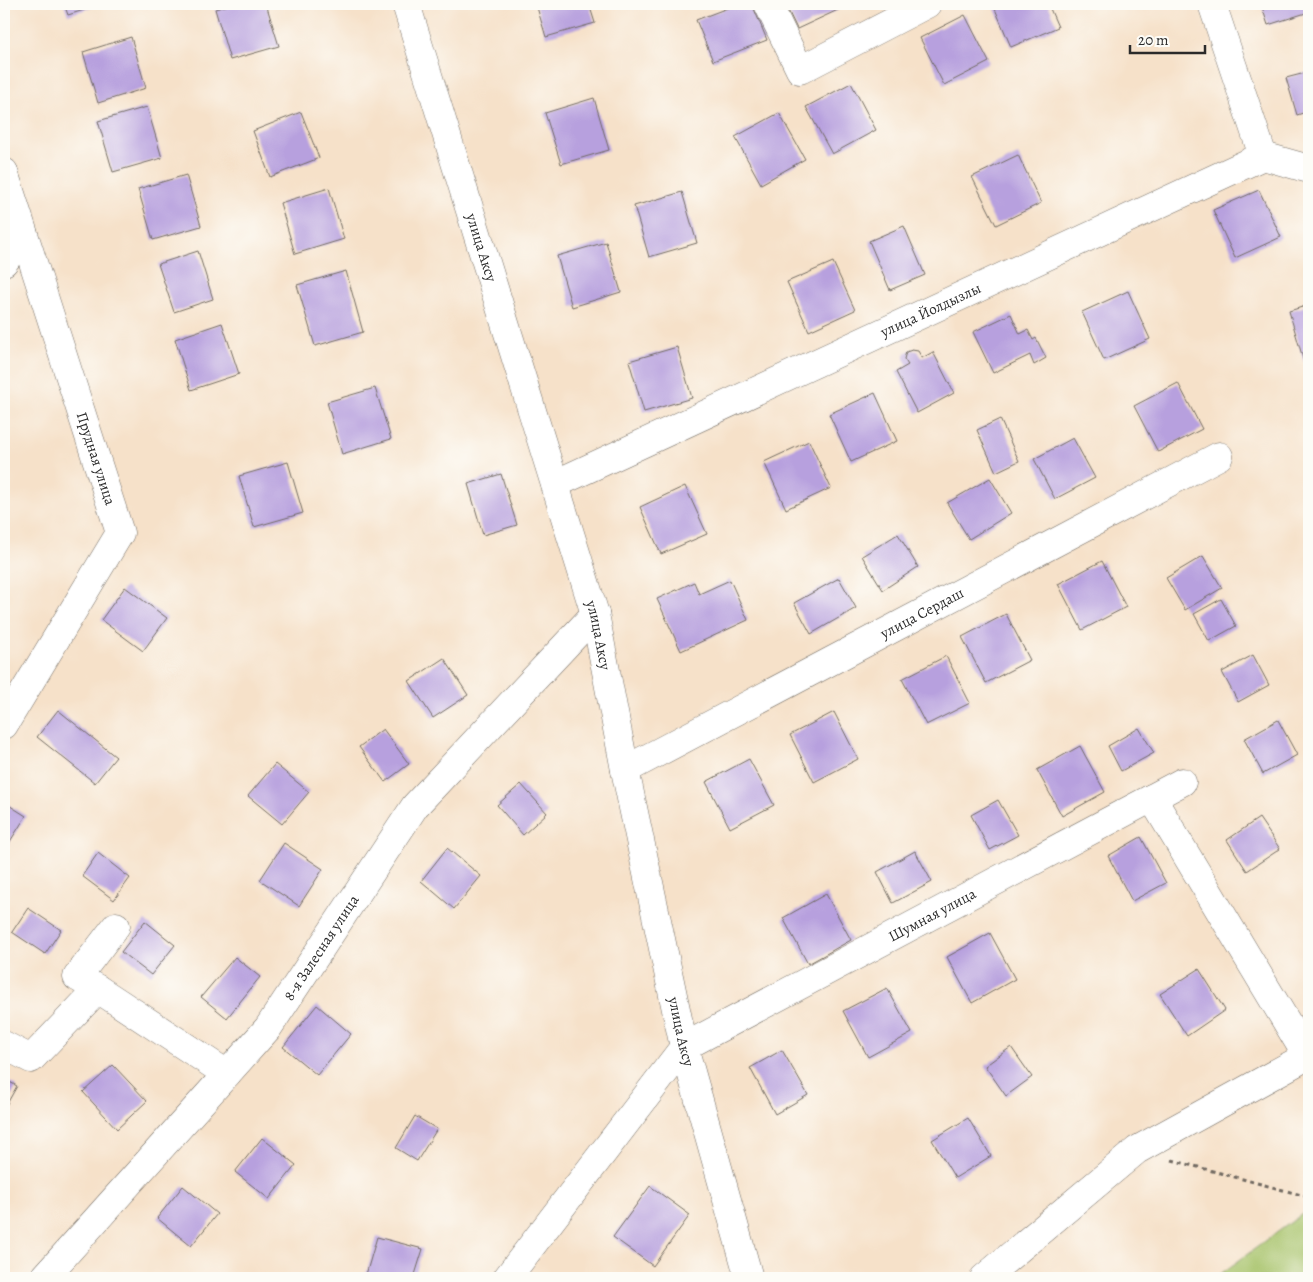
<svg xmlns="http://www.w3.org/2000/svg" width="1313" height="1282" viewBox="0 0 1313 1282" font-family="Alegreya,serif">
<style>
.green{fill:#a7c36a;stroke:#69774a}
.building{fill:#b7a0de}
.lines{fill:none;stroke-linecap:round;stroke-linejoin:round}
.minor-casing{stroke:#726b62;stroke-width:29}
.path{stroke:#726b62;stroke-width:3;stroke-dasharray:4 4;stroke-linecap:butt}
.minor{stroke:#fff;stroke-width:28}
.labels{text-anchor:middle;dominant-baseline:central;stroke-width:5;stroke-linejoin:round;paint-order:stroke}
.street-label{font-size:15px;fill:#2b2b2b;stroke:#fdfcf7}
</style>
<rect width="100%" height="100%" fill="#fdfcf7"/>
<filter id="ink" filterUnits="userSpaceOnUse"><feTurbulence type="fractalNoise" baseFrequency=".02" numOctaves="2"/><feDisplacementMap in="SourceGraphic" scale="10" xChannelSelector="R" yChannelSelector="G"/><feConvolveMatrix kernelMatrix="1 2 1 2 8 2 1 2 1" color-interpolation-filters="sRGB"/></filter>
<filter id="wash" filterUnits="userSpaceOnUse"><feTurbulence type="fractalNoise" baseFrequency=".0096" numOctaves="4" result="noise"/><feDisplacementMap in="SourceGraphic" scale="20" xChannelSelector="R" yChannelSelector="G"/><feGaussianBlur stdDeviation="1.12" result="paint"/><feColorMatrix in="noise" values="0 0 0 0 0 0 0 0 0 0 0 0 0 0 0 0 0 1.4 0 .05"/><feComposite in="paint" operator="in"/></filter>
<g filter="url(#wash)">
<rect width="100%" height="100%" fill="#f6e1c9"/>
<path class="green" d="M1309 1209V1278H1215Z"/>
<g id="blocks">
<g class="building">
<path d="M64 4H103L68 15Z"/>
<path d="M232 4H266L279 46 230 60 215 9Z"/>
<path d="M536 4H589L595 23 546 37Z"/>
<path d="M738 4H752L767 40 713 61 696 20Z"/>
<path d="M785 4H838L840 9 797 29Z"/>
<path d="M993 4H1048L1058 27 1011 47Z"/>
<path d="M1261 4H1309V12L1268 25Z"/>
<path d="M965 15 989 62 944 85 920 38Z"/>
<path d="M131 37 146 88 98 103 83 52Z"/>
<path d="M1309 72V111L1297 115 1286 78Z"/>
<path d="M851 83 876 130 832 154 806 107Z"/>
<path d="M594 98 609 150 561 164 545 113Z"/>
<path d="M147 107 162 158 113 172 98 121Z"/>
<path d="M301 112 319 158 270 177 253 131Z"/>
<path d="M779 113 805 159 761 184 735 137Z"/>
<path d="M1018 155 1041 203 996 225 972 177Z"/>
<path d="M186 175 201 226 153 240 138 189Z"/>
<path d="M329 188 344 239 295 254 280 203Z"/>
<path d="M1259 190 1281 237 1235 258 1213 210Z"/>
<path d="M682 192 697 243 649 257 634 206Z"/>
<path d="M904 226 925 275 890 290 869 241Z"/>
<path d="M606 242 621 292 572 307 557 256Z"/>
<path d="M198 251 213 299 174 312 158 264Z"/>
<path d="M833 262 855 310 809 331 787 282Z"/>
<path d="M346 271 363 332 315 346 297 285Z"/>
<path d="M1128 291 1150 339 1104 360 1082 312Z"/>
<path d="M1309 305V360L1304 362 1289 311Z"/>
<path d="M1011 314 1020 334 1028 330 1033 340 1036 338 1046 358 1034 365 1030 355 993 373 973 332Z"/>
<path d="M222 323 239 374 191 390 175 339Z"/>
<path d="M677 347 692 398 644 412 629 361Z"/>
<path d="M912 350 918 351 922 358 933 352 954 393 917 413 896 372 908 365 904 359 906 352Z"/>
<path d="M1178 383 1202 429 1158 452 1134 406Z"/>
<path d="M375 388 391 439 342 454 327 402Z"/>
<path d="M875 393 897 441 851 462 829 414Z"/>
<path d="M1000 419 1019 461 996 472 977 430Z"/>
<path d="M1073 438 1095 478 1055 499 1034 459Z"/>
<path d="M809 441 831 488 786 509 764 462Z"/>
<path d="M288 462 303 513 254 527 239 476Z"/>
<path d="M501 474 517 525 483 535 468 484Z"/>
<path d="M990 478 1011 513 969 539 947 503Z"/>
<path d="M685 486 707 534 661 554 640 507Z"/>
<path d="M898 534 918 567 883 590 862 556Z"/>
<path d="M1203 556 1222 588 1185 610 1166 578Z"/>
<path d="M1102 561 1126 607 1082 630 1058 584Z"/>
<path d="M839 578 856 608 811 634 794 603Z"/>
<path d="M730 580 748 620 681 651 657 599 694 582 699 594Z"/>
<path d="M125 587 167 618 143 651 101 620Z"/>
<path d="M1221 599 1236 626 1209 641 1194 614Z"/>
<path d="M1006 614 1030 660 986 683 962 637Z"/>
<path d="M1253 655 1269 685 1238 702 1222 672Z"/>
<path d="M946 656 970 703 926 725 902 679Z"/>
<path d="M444 658 468 695 433 718 409 681Z"/>
<path d="M58 710 116 757 95 783 37 737Z"/>
<path d="M834 712 858 759 814 782 790 735Z"/>
<path d="M1278 720 1297 755 1263 774 1244 739Z"/>
<path d="M1139 728 1154 753 1121 771 1108 746Z"/>
<path d="M383 729 409 764 385 782 359 747Z"/>
<path d="M1080 746 1105 792 1062 816 1037 770Z"/>
<path d="M749 759 774 805 730 828 706 782Z"/>
<path d="M275 764 309 792 282 824 248 796Z"/>
<path d="M521 784 547 813 523 835 497 805Z"/>
<path d="M998 800 1018 835 990 850 971 815Z"/>
<path d="M4 802 26 816 4 851Z"/>
<path d="M1259 818 1280 849 1247 871 1227 840Z"/>
<path d="M1141 837 1166 883 1132 901 1108 856Z"/>
<path d="M284 843 323 869 299 906 260 880Z"/>
<path d="M447 848 481 876 454 909 421 881Z"/>
<path d="M915 851 932 882 893 903 877 872Z"/>
<path d="M98 853 130 878 114 900 82 876Z"/>
<path d="M826 894 851 940 808 964 783 918Z"/>
<path d="M28 908 61 930 45 954 12 932Z"/>
<path d="M145 921 175 945 151 975 121 952Z"/>
<path d="M990 933 1015 979 972 1003 947 957Z"/>
<path d="M235 957 260 977 227 1018 201 997Z"/>
<path d="M1199 969 1225 1010 1187 1036 1160 994Z"/>
<path d="M887 988 912 1033 868 1057 843 1011Z"/>
<path d="M317 1005 351 1034 317 1075 283 1047Z"/>
<path d="M1011 1047 1032 1077 1006 1096 985 1066Z"/>
<path d="M782 1050 808 1095 775 1114 750 1068Z"/>
<path d="M113 1065 147 1101 117 1129 83 1092Z"/>
<path d="M4 1079 17 1086 4 1109Z"/>
<path d="M415 1116 437 1129 417 1161 396 1148Z"/>
<path d="M968 1118 991 1156 955 1178 932 1140Z"/>
<path d="M262 1138 296 1165 269 1199 235 1172Z"/>
<path d="M183 1186 217 1214 191 1246 157 1218Z"/>
<path d="M650 1186 690 1215 653 1266 613 1237Z"/>
<path d="M377 1237 423 1249 414 1278H365Z"/>
</g>
</g>
</g>
<g filter="url(#ink)">
<use href="#blocks" fill-opacity="0" stroke="#726b62" stroke-width="1"/>
<g class="lines">
<g class="minor-casing">
<g id="minor">
<path id="s1" d="M406 4 595 614 625 770 684 1047 749 1278"/>
<path d="M768 4 800 70 927 4"/>
<path d="M1212 4 1263 156"/>
<path id="s2" d="M4 172 120 533 4 725"/>
<path d="M4 262 24 235"/>
<path id="s3" d="M555 484 1263 156 1309 169"/>
<path id="s4" d="M625 770 1219 456"/>
<path d="M1152 798 1307 1056"/>
<path d="M116 926 77 977 98 989 227 1074"/>
<path d="M4 1045 31 1059 98 989"/>
<path id="s5" d="M44 1278 268 1028 415 806 595 614"/>
<path id="s6" d="M507 1278 684 1047 1182 782"/>
<path d="M984 1278 1137 1150 1309 1055"/>
</g>
</g>
<path class="path" d="M1172 1160 1309 1197"/>
<use href="#minor" class="minor"/>
</g>
</g>
<g class="labels">
<g class="street-label">
<text stroke="none"><textPath href="#s1" startOffset="255">улица Аксу</textPath></text>
<text stroke="none"><textPath href="#s3" startOffset="414">улица Йолдызлы</textPath></text>
<text stroke="none"><textPath href="#s2" startOffset="301">Прудная улица</textPath></text>
<text stroke="none"><textPath href="#s4" startOffset="336">улица Сердаш</textPath></text>
<text stroke="none"><textPath href="#s1" startOffset="660">улица Аксу</textPath></text>
<text stroke="none"><textPath href="#s6" startOffset="572">Шумная улица</textPath></text>
<text stroke="none"><textPath href="#s5" startOffset="432">8-я Залесная улица</textPath></text>
<text stroke="none"><textPath href="#s1" startOffset="1065">улица Аксу</textPath></text>
</g>
</g>
<rect width="1313" height="1282" fill="none" stroke="#fdfcf7" stroke-width="20"/>
<path d="M1130 45v8h75v-8" fill="none" stroke="#2b2b2b" stroke-width="2.5"/>
<text x="1138" y="45" font-size="15" fill="#2b2b2b" stroke="#fdfcf7" stroke-width="4" paint-order="stroke">20 m</text>
</svg>
